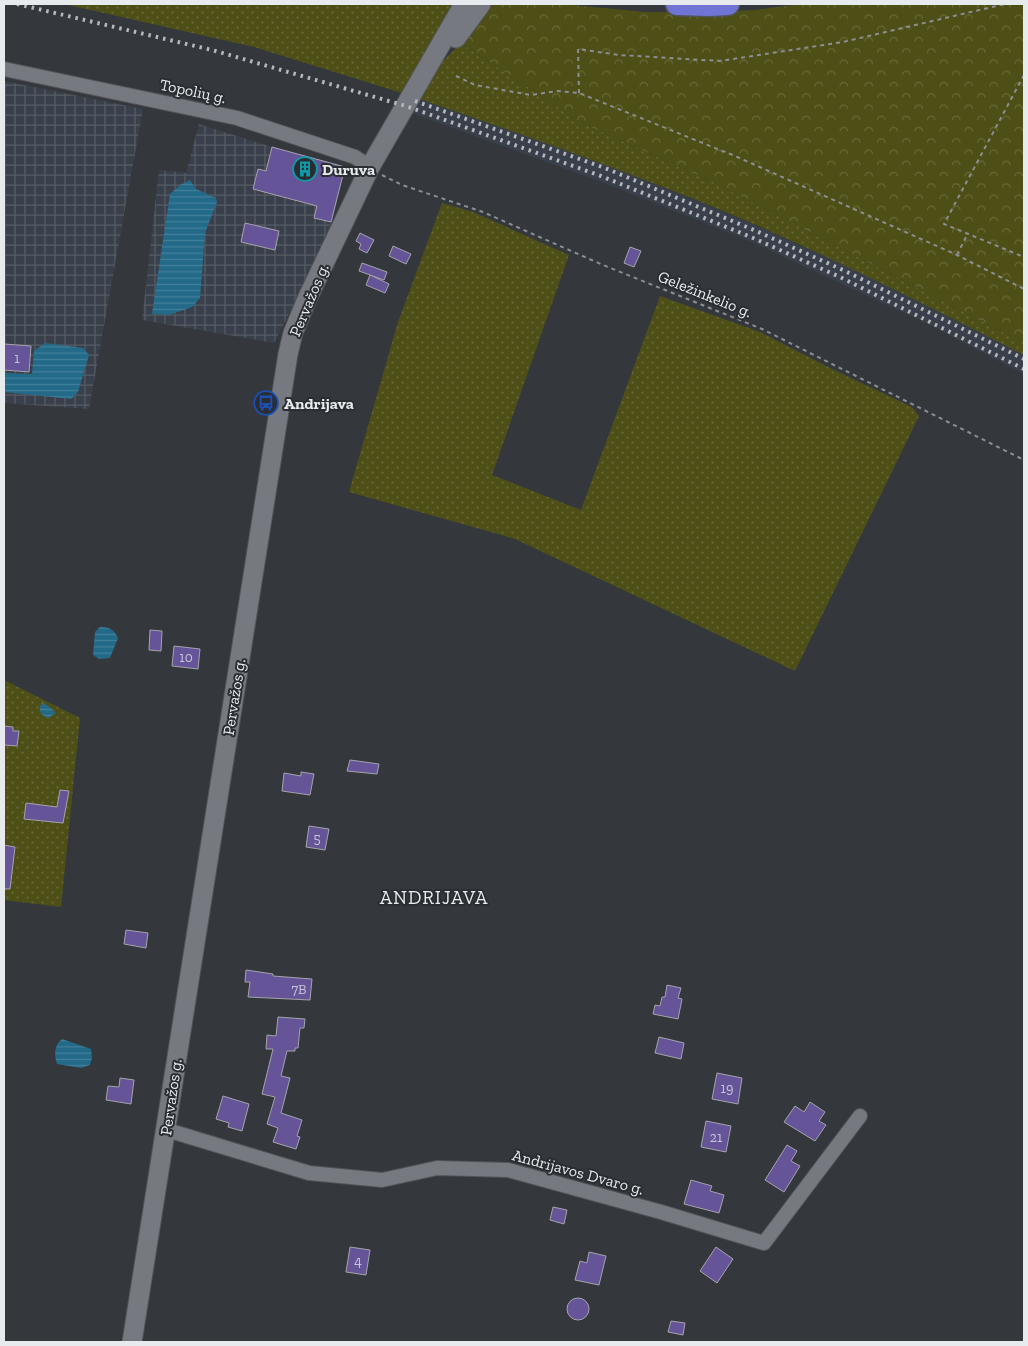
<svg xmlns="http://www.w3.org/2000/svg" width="1028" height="1346" viewBox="0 0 1028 1346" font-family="'Zilla Slab',serif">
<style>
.built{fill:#3a404b}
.industrial{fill:url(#industrial-grid)}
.grass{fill:url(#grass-dots)}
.forest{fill:url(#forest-crowns)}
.water{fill:url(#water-rules)}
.building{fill:#655497;stroke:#a5a4ac}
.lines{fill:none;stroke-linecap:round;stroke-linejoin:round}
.minor-casing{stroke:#515459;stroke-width:16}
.secondary-casing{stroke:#515459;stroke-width:21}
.trunk-casing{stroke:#515459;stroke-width:25}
.path{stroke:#8b8f93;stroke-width:2;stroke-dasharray:4 4;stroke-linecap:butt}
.minor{stroke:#767a80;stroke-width:14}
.secondary{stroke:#767a80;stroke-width:19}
.trunk{stroke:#7074d5;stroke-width:22}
.rail{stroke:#b5b9bc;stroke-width:4;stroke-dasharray:2.5 5;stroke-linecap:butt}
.labels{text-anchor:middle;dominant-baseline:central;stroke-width:4;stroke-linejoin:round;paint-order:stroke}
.number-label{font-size:14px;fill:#c7c5d8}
.street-label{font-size:16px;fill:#e8ebee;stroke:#2a2e33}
.poi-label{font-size:16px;font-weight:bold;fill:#e8ebee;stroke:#2a2e33;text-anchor:start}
.quarter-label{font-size:19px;letter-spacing:1px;fill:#e8ebee;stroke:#2a2e33}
</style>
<defs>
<pattern id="industrial-grid" width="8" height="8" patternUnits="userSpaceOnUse" patternTransform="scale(1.25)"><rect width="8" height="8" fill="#3a404b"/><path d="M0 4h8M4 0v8" fill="none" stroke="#565c65"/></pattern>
<pattern id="grass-dots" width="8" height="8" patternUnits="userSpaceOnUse" patternTransform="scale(1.25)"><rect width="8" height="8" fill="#4e4f17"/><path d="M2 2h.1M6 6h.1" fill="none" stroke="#686839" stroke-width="1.8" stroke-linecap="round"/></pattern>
<pattern id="forest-crowns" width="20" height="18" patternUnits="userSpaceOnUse" patternTransform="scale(1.25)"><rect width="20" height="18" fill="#4e4f17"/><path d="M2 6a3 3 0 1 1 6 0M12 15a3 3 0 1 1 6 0" fill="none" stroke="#686839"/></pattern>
<pattern id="water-rules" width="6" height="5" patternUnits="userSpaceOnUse" patternTransform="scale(1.25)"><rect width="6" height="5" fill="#236a89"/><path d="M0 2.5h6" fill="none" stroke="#437f9a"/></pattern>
</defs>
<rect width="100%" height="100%" fill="#34383d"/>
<path class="built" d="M417 98 606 164 755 225 844 265 1024 355V374L928 324 750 241 599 181 409 112Z"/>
<g class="industrial">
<path d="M4 81 143 109 89 409 4 403Z"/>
<path d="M199 124 272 147 345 167 327 240 274 343 142 320 159 170 186 173Z"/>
</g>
<g class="grass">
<path d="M64 4H455L405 94 254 47Z"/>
<path d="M461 43 582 123 711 181 1024 343V355C936 310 847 265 756 225 645 177 531 138 417 98L430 74Z"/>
<path d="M442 203 473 212 569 255 492 475 581 510 660 296 760 332 832 369 912 407 919 416 795 671 515 539 349 492 398 322Z"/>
<path d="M4 680 80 718 61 907 4 900Z"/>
</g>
<path class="forest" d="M493 4H561L646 12H711L755 10 799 4H1024V343L711 181 582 123 461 43 486 9Z"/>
<g class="water">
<path d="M190 180 196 189 216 198 217 202 205 233 200 298 192 307 169 315 152 314 170 194 180 185Z"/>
<path d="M45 343 83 348 89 355 78 392 71 399 4 392V373L32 374 34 351Z"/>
<path d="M100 627C109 627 114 629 118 638L110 658 99 659 93 655 95 632Z"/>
<path d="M42 703C47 704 52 709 56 713L48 718C41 716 37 710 42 703Z"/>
<path d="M62 1039 91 1049 92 1058 90 1065 81 1068 57 1064C54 1055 54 1045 62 1039Z"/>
</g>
<g class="building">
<path d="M272 147 345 167 331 222 314 218 317 206 253 189 258 169 266 171Z"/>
<path d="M245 223 279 231 275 250 241 242Z"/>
<path d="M360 233 374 240 367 253 359 249 361 244 356 241Z"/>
<path d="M393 246 411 254 406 264 389 256Z"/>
<path d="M630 247 641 251 634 267 624 263Z"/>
<path d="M362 263 387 272 384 280 359 271Z"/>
<path d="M370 275 389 284 385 293 366 285Z"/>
<path d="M4 344 31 346 29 372 4 370Z"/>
<path d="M150 630 162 631 161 651 149 650Z"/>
<path d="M174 646 200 649 198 669 172 666Z"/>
<path d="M4 726 13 727V731H19L17 746 4 745Z"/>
<path d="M350 760 379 764 377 774 347 771Z"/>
<path d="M301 772 314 774 310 795 282 791 284 773 301 776Z"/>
<path d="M60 790 69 791 63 823 24 819 26 803 57 807Z"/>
<path d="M309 826 329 829 325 850 306 847Z"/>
<path d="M4 845 15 847 10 889H4Z"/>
<path d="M126 930 148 933 146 948 124 944Z"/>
<path d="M246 970 273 974V976L312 979 310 1000 248 997 250 982H245Z"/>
<path d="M667 985 681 988 678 998 682 999 678 1019 653 1014 655 1005 660 1006 662 997H665Z"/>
<path d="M278 1017 305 1019 304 1028H300L298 1048H295V1051H287L281 1076 290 1078 281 1113 302 1120 297 1136 300 1137 296 1149 273 1142 278 1128 267 1124 275 1097 262 1094 273 1049H266L267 1035 276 1036Z"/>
<path d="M659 1037 684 1043 681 1059 655 1053Z"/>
<path d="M717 1073 742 1078 738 1104 712 1099Z"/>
<path d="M120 1078 134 1080 131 1104 106 1100 108 1086 119 1087Z"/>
<path d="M223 1096 249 1104 242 1131 228 1127 229 1123 216 1119Z"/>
<path d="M810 1102 825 1112 819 1121 826 1125 815 1141 784 1122 795 1106 804 1112Z"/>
<path d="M706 1121 731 1126 726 1152 701 1147Z"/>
<path d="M787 1145 797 1151 791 1161 800 1166 784 1192 765 1180Z"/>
<path d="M691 1180 712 1186 710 1191 724 1195 719 1213 684 1204Z"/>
<path d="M553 1207 567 1210 564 1224 550 1220Z"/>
<path d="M350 1247 370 1250 366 1275 346 1272Z"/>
<path d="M716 1247 733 1259 717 1283 700 1271Z"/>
<path d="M589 1252 606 1256 599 1285 575 1280 580 1261 587 1263Z"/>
<circle cx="578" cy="1309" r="11"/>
<path d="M671 1321 685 1323 683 1335 668 1332Z"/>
</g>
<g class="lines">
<g class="minor-casing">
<g id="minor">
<path d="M4 69 237 118 355 157 370 167"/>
<path d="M167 1130 309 1173 382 1180 437 1168 508 1170 661 1212 764 1243 860 1116"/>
</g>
</g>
<g class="secondary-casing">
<g id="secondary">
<path d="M456 38 481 4"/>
<path d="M132 1342 288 354 293 333 307 299 370 167 464 4"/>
</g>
</g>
<g class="trunk-casing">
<path id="trunk" d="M677 4 710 5 728 4"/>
</g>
<g class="path">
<path d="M1024 75 944 224 1024 257"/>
<path d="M456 76 475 85 531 95 557 91 579 93 735 156 957 255 1024 289"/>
<path d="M579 93 578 49 619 55 720 61 843 42 1005 4"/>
<path d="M382 175 402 185 483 212 603 265 762 329 1024 460"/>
<path d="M957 255 967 235"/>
</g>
<use href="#minor" class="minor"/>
<use href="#secondary" class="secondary"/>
<use href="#trunk" class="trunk"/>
<g class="rail">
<path d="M17 4 212 50 406 106 601 176 751 237 840 277 1024 369"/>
<path d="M415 101 605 168 754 230 843 270 1024 359"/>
</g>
</g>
<defs>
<g id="building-ring" transform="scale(1.25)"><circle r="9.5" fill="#2a2e33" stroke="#0f9aa8" stroke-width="1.5"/><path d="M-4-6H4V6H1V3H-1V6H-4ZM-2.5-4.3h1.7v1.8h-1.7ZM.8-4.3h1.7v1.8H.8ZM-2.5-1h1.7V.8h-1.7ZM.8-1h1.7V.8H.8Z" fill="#0f9aa8"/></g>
<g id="bus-ring" transform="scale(1.25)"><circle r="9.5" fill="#2a2e33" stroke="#1a4fb4" stroke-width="1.5"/><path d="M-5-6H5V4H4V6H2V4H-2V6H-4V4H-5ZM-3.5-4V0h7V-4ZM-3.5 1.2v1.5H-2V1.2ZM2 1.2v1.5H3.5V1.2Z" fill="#1a4fb4"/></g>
</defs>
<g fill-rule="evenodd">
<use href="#building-ring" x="305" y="169"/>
<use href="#bus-ring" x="266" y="403"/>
</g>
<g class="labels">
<g class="number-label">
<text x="17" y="358">1</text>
<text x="186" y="657">10</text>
<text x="317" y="838">5</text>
<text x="299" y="989">7B</text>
<text x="727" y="1088">19</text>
<text x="716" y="1137">21</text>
<text x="358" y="1261">4</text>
</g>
<g class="street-label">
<text transform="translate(193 91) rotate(12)">Topolių g.</text>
<text transform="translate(705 294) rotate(22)">Geležinkelio g.</text>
<text transform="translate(309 300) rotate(-67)">Pervažos g.</text>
<text transform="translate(234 697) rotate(-81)">Pervažos g.</text>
<text transform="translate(171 1097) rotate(-82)">Pervažos g.</text>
<text transform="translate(578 1172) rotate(15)">Andrijavos Dvaro g.</text>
</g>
<g class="poi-label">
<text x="322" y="169">Duruva</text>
<text x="284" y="403">Andrijava</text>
</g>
<g class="quarter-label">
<text x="434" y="897">ANDRIJAVA</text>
</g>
</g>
<rect width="1028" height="1346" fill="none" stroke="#e8ebee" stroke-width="10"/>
</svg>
